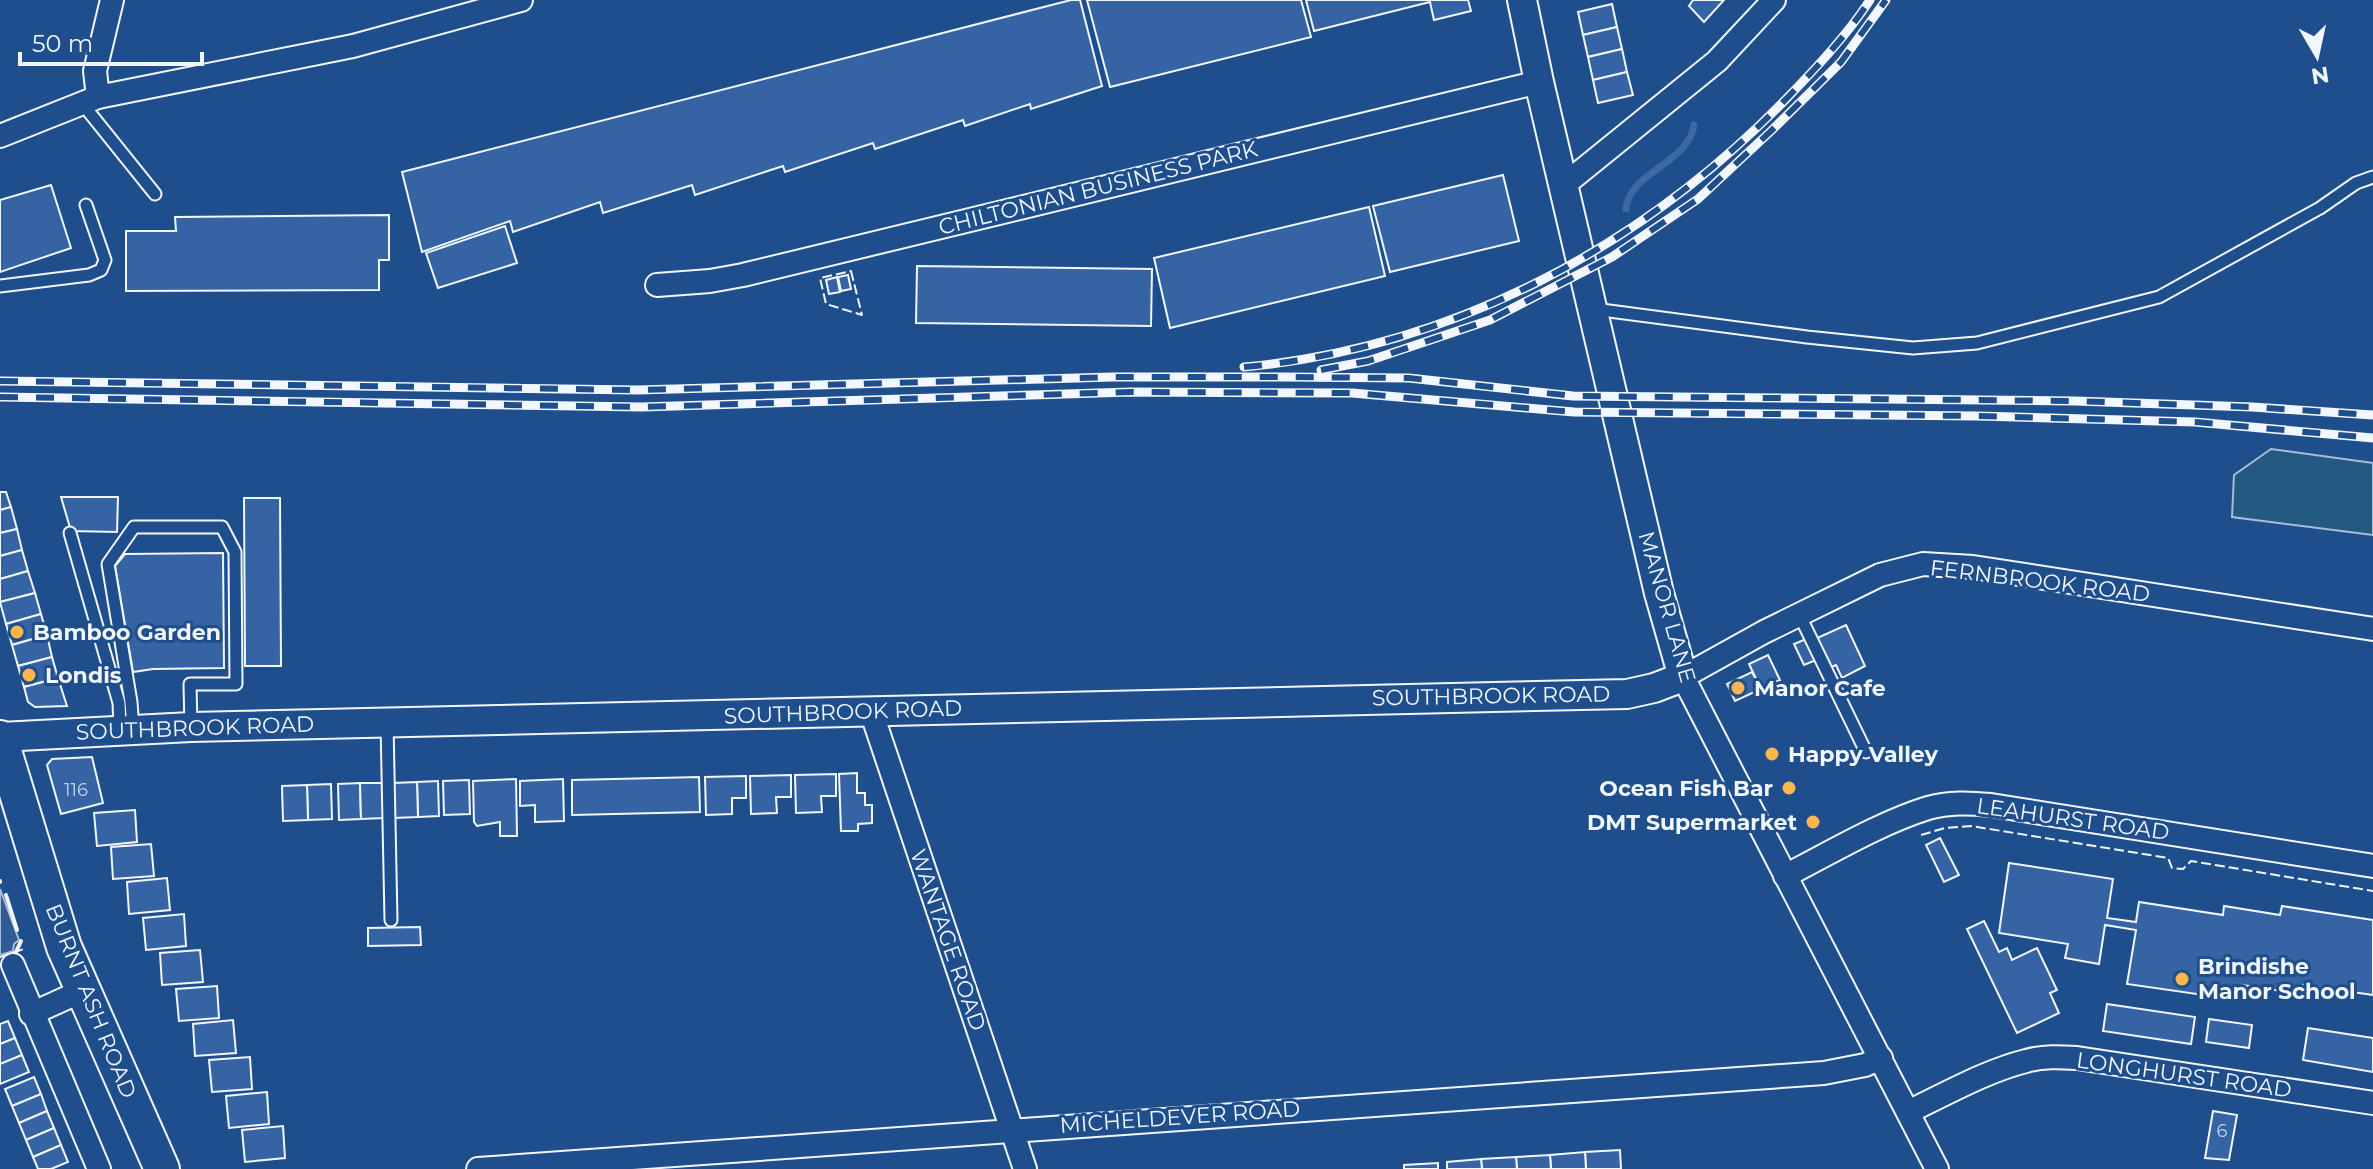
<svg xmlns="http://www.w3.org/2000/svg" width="2373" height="1169" viewBox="0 0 2373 1169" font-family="Montserrat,sans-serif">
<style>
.green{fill:#245a82;stroke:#a8bbd7;stroke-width:2}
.parking{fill:#305b95;stroke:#a8bbd7;stroke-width:2}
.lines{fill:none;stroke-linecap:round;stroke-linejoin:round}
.stream{stroke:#3b69a3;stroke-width:7}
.building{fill:#3563a3;stroke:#f2f6ff;stroke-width:2}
.service-casing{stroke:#f2f6ff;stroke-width:15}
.minor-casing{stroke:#f2f6ff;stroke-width:26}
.tertiary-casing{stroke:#f2f6ff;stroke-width:32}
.primary-casing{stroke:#f2f6ff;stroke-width:38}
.service{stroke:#1f4e8c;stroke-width:11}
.minor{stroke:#1f4e8c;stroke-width:22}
.tertiary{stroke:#1f4e8c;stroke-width:28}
.primary{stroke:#1f4e8c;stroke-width:34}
.rail-casing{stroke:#f2f6ff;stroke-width:9}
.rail{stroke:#1f4e8c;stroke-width:6;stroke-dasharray:18;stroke-linecap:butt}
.fence{stroke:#f2f6ff;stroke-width:2;stroke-dasharray:10 4;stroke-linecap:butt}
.wall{stroke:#f2f6ff;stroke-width:4}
.poi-dot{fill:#ffb74d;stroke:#1f4e8c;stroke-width:3}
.labels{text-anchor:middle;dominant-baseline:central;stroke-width:6;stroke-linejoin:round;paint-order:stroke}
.number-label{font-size:18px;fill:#c3d1e8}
.street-label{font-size:22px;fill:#f2f6ff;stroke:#1f4e8c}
.poi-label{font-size:22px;font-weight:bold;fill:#f2f6ff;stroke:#1f4e8c;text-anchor:start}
</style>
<rect width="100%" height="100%" fill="#1f4e8c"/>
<path class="green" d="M2271 449 2373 463V535L2232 517 2234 475Z"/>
<path class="parking" d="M0 889 19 940 14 944 13 951 0 955Z"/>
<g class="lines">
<path class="stream" d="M1626 209C1629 171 1689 164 1694 125"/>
</g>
<g class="building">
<path d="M1071 0H1080L1102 86 1031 109 1030 104 965 126 963 120 875 149 873 143 785 172 783 166 695 195 692 185 603 213 600 202 513 232 510 221 422 252 402 172Z"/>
<path d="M1087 0H1301L1311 37 1110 87Z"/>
<path d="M1306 0H1468L1471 11 1434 20 1430 2 1314 31Z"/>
<path d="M1693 0H1724L1704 22 1689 6Z"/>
<path d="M1612 4 1617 27 1583 35 1578 12Z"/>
<path d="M1617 27 1622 49 1588 57 1583 35Z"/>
<path d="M1622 49 1627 72 1593 80 1588 57Z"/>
<path d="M1627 72 1633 95 1598 103 1593 80Z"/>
<path d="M1503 175 1519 241 1390 272 1373 206Z"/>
<path d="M51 185 71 248 0 272V200Z"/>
<path d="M1369 207 1385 276 1170 328 1154 258Z"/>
<path d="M389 215V260H379V290L126 291V231H176L175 217Z"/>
<path d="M505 226 517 263 438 288 426 253Z"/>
<path d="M917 266 1152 269 1151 326 916 323Z"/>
<path d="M848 275 851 289 841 291 838 277Z"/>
<path d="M837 277 840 292 829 294 826 280Z"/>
<path d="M0 492H6L11 507 0 510Z"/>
<path d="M61 497H118L117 532 71 531Z"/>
<path d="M244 498H280L281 666H245Z"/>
<path d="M11 507 17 529 0 533V510Z"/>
<path d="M17 529 22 550 0 556V533Z"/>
<path d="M22 550 28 571 0 579V556Z"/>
<path d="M223 553 224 668 153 669 133 672 115 566 125 554Z"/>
<path d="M28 571 35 593 0 602V579Z"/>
<path d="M35 593 41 614 6 624 0 602Z"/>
<path d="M41 614 47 635 12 645 6 624Z"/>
<path d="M1846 625 1865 666 1842 678 1836 665 1829 668 1815 639Z"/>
<path d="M47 635 52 657 18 666 12 645Z"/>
<path d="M1806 639 1816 660 1804 665 1794 644Z"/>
<path d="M1768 655 1780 680 1761 689 1749 664Z"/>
<path d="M52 657 58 678 24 687 18 666Z"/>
<path d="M1752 672 1761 689 1735 701 1727 684Z"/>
<path d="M58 678 67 706 35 707 28 702 24 687Z"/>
<path d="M92 757 103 803 61 814 47 765 52 759Z"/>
<path d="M857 773V793H865V805H872V823L858 824V831H841L839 774Z"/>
<path d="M836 774V796H821L822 812 796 813 795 775Z"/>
<path d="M791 775V797H776L777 813 751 814 750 776Z"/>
<path d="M746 776V798H732V814L706 815 705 777Z"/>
<path d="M699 777 700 812 572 815V780Z"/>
<path d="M516 779 517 836H500V822L477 826 474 822 473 781Z"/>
<path d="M563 779 564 821 535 822V805L520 806V781Z"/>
<path d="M469 780 470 814 444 815 443 781Z"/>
<path d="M438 781 439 816 418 817 417 782Z"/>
<path d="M417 782 418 817 394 818 393 783Z"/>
<path d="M360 783 361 819 339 820 338 784Z"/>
<path d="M360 783H383L384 818 361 819Z"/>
<path d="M331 784 332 819 308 820 307 785Z"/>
<path d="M307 785 308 820 283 821 282 786Z"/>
<path d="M135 810 137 842 97 846 94 813Z"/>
<path d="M1940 838 1959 875 1944 882 1926 845Z"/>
<path d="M151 844 154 876 113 879 111 847Z"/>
<path d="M2009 863 2113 879 2107 918 2136 922 2139 902 2223 915 2224 906 2280 915 2282 906 2373 920V995L2303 985 2302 994 2241 985 2238 1000 2127 984 2136 930 2105 925 2099 964 2065 958 2068 944 1999 933Z"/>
<path d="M167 878 170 910 129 914 127 882Z"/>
<path d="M184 914 186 946 146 950 143 918Z"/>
<path d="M1984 921 1999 952 2007 948 2012 960 2037 948 2057 990 2050 993 2059 1013 2017 1033 1967 929Z"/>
<path d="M420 927 421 945 368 946V928Z"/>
<path d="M200 950 203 982 162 985 160 953Z"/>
<path d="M217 986 219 1018 179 1021 176 989Z"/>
<path d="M2107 1004 2195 1017 2191 1044 2103 1031Z"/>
<path d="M2209 1019 2252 1025 2249 1048 2206 1042Z"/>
<path d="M233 1020 236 1053 195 1056 193 1024Z"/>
<path d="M8 1021 15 1038 0 1044V1024Z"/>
<path d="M2308 1028 2373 1038V1072L2303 1060Z"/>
<path d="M15 1038 22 1055 0 1064V1044Z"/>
<path d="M22 1055 29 1072 0 1084V1064Z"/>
<path d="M250 1057 252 1089 212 1092 209 1060Z"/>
<path d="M34 1077 41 1094 12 1106 5 1089Z"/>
<path d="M267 1092 269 1124 229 1128 226 1096Z"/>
<path d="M41 1094 47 1111 19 1123 12 1106Z"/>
<path d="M47 1111 54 1128 26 1140 19 1123Z"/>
<path d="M2213 1111 2237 1115 2229 1160 2205 1158Z"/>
<path d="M283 1126 285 1158 245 1162 242 1130Z"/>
<path d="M54 1128 61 1145 33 1157 26 1140Z"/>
<path d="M61 1145 68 1162 51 1169H38L33 1157Z"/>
<path d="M1620 1150 1621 1169H1586L1585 1152Z"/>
<path d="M1585 1152 1586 1169H1551L1550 1155Z"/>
<path d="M1550 1155 1551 1169H1517L1516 1157Z"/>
<path d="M1516 1157 1517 1169H1482L1481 1159Z"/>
<path d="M1481 1159 1482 1169H1447V1162Z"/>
<path d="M1438 1163V1169H1404V1165Z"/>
</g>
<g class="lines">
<g class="service-casing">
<g id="service">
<path d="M81 102 155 194"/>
<path d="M0 286 89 275 101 270 105 260 86 205"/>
<path d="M1594 309 1807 337 1913 348 1977 343 2159 297 2320 208 2356 183 2373 177"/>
<path d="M70 533 119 703 120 729"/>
<path d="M1799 614 1866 752"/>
<path d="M387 724 391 920"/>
<path d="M133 729 131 702 108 564 134 527H222L235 552 236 684H190L191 727"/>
</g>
</g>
<g class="minor-casing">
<g id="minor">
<path d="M98 97 95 71 112 0"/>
<path d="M0 136 98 97 353 46 521 0"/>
<path d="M1564 185 1717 61 1774 0"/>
<path d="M657 285 710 281 743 275 1539 82"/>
<path d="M871 711 1025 1169"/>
<path d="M1785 876C1830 853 1880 823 1928 808 1949 802 1969 803 1991 805L2373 866"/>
<path d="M13 965 99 1169"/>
<path d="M31 1014 84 990"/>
<path d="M1908 1112C1946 1094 1986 1071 2026 1061 2043 1056 2060 1057 2077 1058L2373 1103"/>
<path d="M478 1169 1824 1073 1865 1065 1881 1058"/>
<path d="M1937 1169 1683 677 1764 632 1880 575 1923 564 1973 567 2373 629"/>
</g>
</g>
<g class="tertiary-casing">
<path id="tertiary" d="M0 737 191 727 1627 694 1654 688 1683 677 1659 593 1539 82 1522 0"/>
</g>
<g class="primary-casing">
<path id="primary" d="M0 738 64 947 162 1169"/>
</g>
<use href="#service" class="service"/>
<use href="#minor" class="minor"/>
<use href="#tertiary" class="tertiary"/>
<use href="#primary" class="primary"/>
<g class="rail-casing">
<g id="rail">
<path d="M1244 367C1452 348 1643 247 1788 97 1817 67 1847 35 1870 0"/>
<path d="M1321 370 1368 361 1490 320 1612 257 1698 199 1771 131 1841 62 1886 0"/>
<path d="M0 381 638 390 1112 377H1283L1409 378 1573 396 2075 401 2252 407 2373 415"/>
<path d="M0 397 642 407 1131 392 1352 393 1574 412 1976 416 2195 422 2373 438"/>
</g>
</g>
<use href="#rail" class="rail"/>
<g class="fence">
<path d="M851 271 862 315 826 304 820 278Z"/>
<path d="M1921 835 1945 828 1971 826 2168 858 2172 868 2183 869 2191 861 2373 891"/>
<path d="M0 957 24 949"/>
</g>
<g class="wall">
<path d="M0 881V882"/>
<path d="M6 895 17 930"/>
<path d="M16 952 21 941"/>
</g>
</g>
<g class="poi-dot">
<circle cx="17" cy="632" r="8"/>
<circle cx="29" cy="675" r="8"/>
<circle cx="1738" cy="688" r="8"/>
<circle cx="1772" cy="754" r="8"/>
<circle cx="1789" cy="788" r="8"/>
<circle cx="1813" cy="822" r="8"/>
<circle cx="2182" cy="979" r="8"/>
</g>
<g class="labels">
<g class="number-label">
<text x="76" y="790">116</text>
<text x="2222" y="1131">6</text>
</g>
<g class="street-label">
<text transform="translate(1098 188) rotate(-14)">CHILTONIAN BUSINESS PARK</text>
<text transform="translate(2040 581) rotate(7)">FERNBROOK ROAD</text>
<text transform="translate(1667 607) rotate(74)">MANOR LANE</text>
<text transform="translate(1491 696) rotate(-1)">SOUTHBROOK ROAD</text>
<text transform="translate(843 712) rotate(-2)">SOUTHBROOK ROAD</text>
<text transform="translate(195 728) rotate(-2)">SOUTHBROOK ROAD</text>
<text transform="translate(2073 819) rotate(8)">LEAHURST ROAD</text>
<text transform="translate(948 940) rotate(71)">WANTAGE ROAD</text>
<text transform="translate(91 1001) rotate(68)">BURNT ASH ROAD</text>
<text transform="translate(2184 1075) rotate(8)">LONGHURST ROAD</text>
<text transform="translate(1180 1117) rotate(-4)">MICHELDEVER ROAD</text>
</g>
<g class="poi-label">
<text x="33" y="632">Bamboo Garden</text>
<text x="45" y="675">Londis</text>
<text x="1754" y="688">Manor Cafe</text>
<text x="1788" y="754">Happy Valley</text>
<text x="1773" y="788" text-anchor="end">Ocean Fish Bar</text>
<text x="1797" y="822" text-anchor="end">DMT Supermarket</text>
<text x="2198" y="966">Brindishe<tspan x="2198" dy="25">Manor School</tspan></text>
</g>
</g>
<g transform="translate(2317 56) rotate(171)" stroke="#1f4e8c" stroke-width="6" paint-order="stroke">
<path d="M0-6L14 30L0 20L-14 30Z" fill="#f2f6ff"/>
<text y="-12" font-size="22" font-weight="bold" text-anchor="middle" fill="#f2f6ff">N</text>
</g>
<path d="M20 52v12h182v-12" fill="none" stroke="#f2f6ff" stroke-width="4"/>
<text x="32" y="52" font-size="24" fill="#f2f6ff" stroke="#1f4e8c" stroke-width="6" paint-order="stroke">50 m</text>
</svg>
